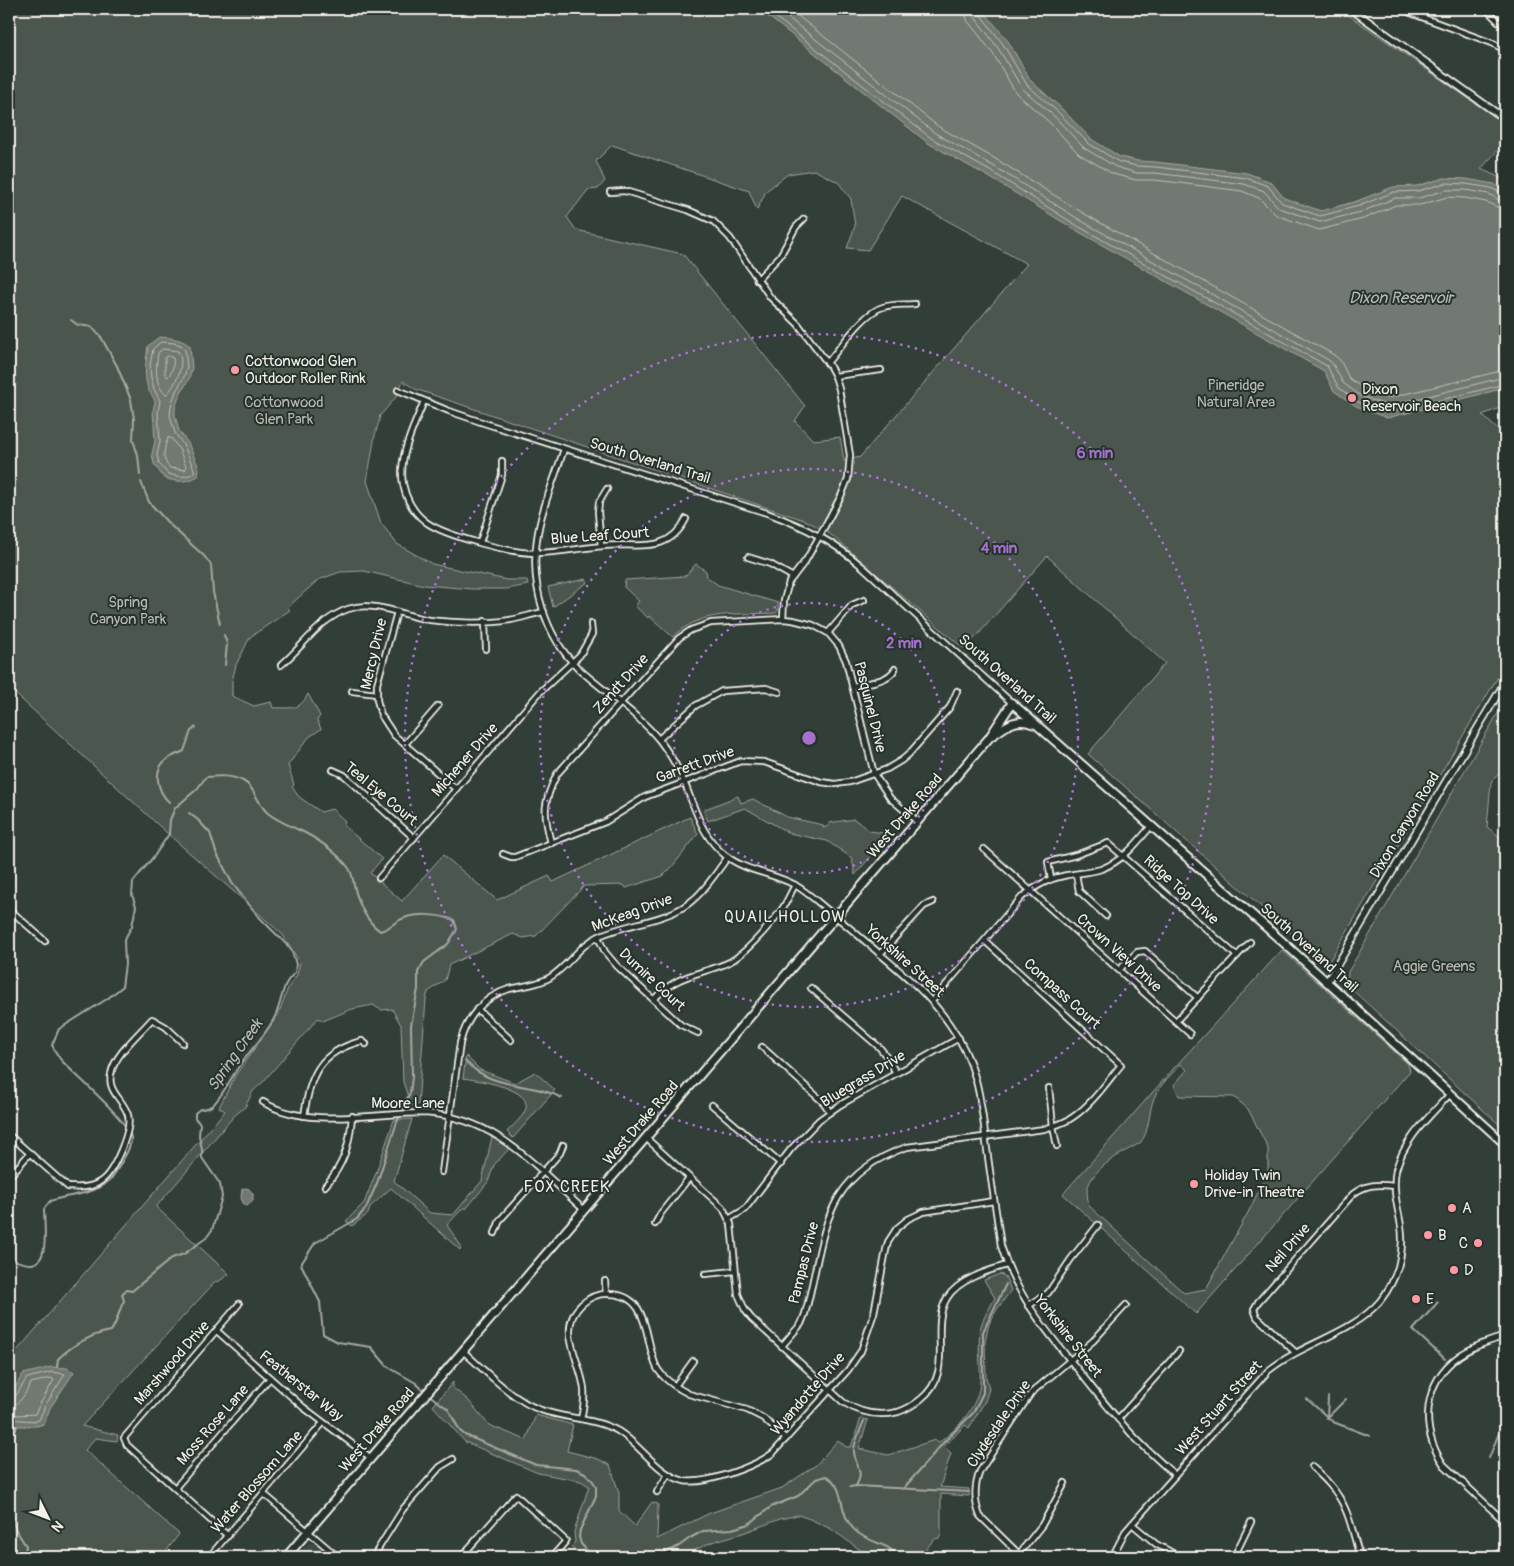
<svg xmlns="http://www.w3.org/2000/svg" width="1514" height="1566" viewBox="0 0 1514 1566" font-family="Pangolin,sans-serif">
<style>
.built{fill:#404b44}
.green{fill:#4c564f;stroke:#a0a49c;fill-rule:evenodd}
.water{fill:#727972;stroke:#a6a9a1}
.lines{fill:none;stroke-linecap:round;stroke-linejoin:round}
.shore{stroke:#c0c1b9;stroke-width:1}
.stream{stroke:#a6a9a1;stroke-width:2}
.minor-casing{stroke:#f4f1e8;stroke-width:8}
.tertiary-casing{stroke:#f4f1e8;stroke-width:9}
.primary-casing{stroke:#f4f1e8;stroke-width:11}
.minor{stroke:#26332d;stroke-width:4.5}
.tertiary{stroke:#26332d;stroke-width:5.5}
.primary{stroke:#26332d;stroke-width:7}
.ring{fill:none;stroke:#a571cd;stroke-width:2.5;stroke-dasharray:2.5 5}
.poi-dot{fill:#ff9aa2;stroke:#26332d;stroke-width:2}
.labels{text-anchor:middle;dominant-baseline:central;stroke-width:4;stroke-linejoin:round;paint-order:stroke}
.poi-label{font-size:15px;fill:#f4f1e8;stroke:#26332d;text-anchor:start}
.park-label{font-size:15px;fill:#b9bbb2;stroke:#26332d}
.street-label{font-size:15px;fill:#f4f1e8;stroke:#26332d}
.water-label{font-size:16px;font-style:italic;fill:#babbb3;stroke:#26332d}
.neighbourhood-label{font-size:16px;letter-spacing:1px;fill:#f4f1e8;stroke:#26332d}
.centre{fill:#a571cd;stroke:#26332d;stroke-width:2.5}
.ring-label{font-size:15px;text-anchor:middle;font-weight:bold;fill:#a571cd;stroke:#26332d;stroke-width:4;stroke-linejoin:round;paint-order:stroke}
</style>
<rect width="100%" height="100%" fill="#323e38"/>
<filter id="ink" filterUnits="userSpaceOnUse"><feTurbulence type="fractalNoise" baseFrequency=".02" numOctaves="2"/><feDisplacementMap in="SourceGraphic" scale="10" xChannelSelector="R" yChannelSelector="G"/><feConvolveMatrix kernelMatrix="1 2 1 2 8 2 1 2 1" color-interpolation-filters="sRGB"/></filter>
<g filter="url(#ink)">
<path class="built" d="M309 1543 315 1544 330 1557H296Z"/>
<g class="green">
<path d="M9 9H1340L1505 124V142L1481 169 1505 180V406L1482 415 1505 436V665L1327 965 1088 754 1165 663 1047 556 976 637 963 648 830 534 807 521 415 389 403 381 396 397 379 417 380 418 375 435 367 481 381 523 397 544 432 564 507 580H527L528 585 506 589H472L424 585 364 571 340 572 318 580 288 607 290 610 250 637 236 665 232 681V696L254 706 271 702 273 708C290 707 299 712 308 694L320 716 317 720 321 729 309 737 288 765 294 785 292 787 299 797 321 812 332 809 345 821 343 825 382 859 370 873 402 901 443 855 497 900 549 876 553 882 690 817 698 834 672 867 663 876 626 888 624 885 584 886 536 936 523 938 513 934 449 965 445 980 428 992 426 999 418 1105 403 1106V1103L408 1096 403 1082 401 1025 392 1009 381 1010 373 1005 352 1009 323 1021 318 1018 263 1082 253 1091 245 1107 234 1116 156 1207 229 1274 218 1282 216 1281 82 1426 118 1435 117 1441 95 1438 85 1450 179 1534 162 1557H9V1360L225 1111 219 1107 235 1076 278 1015 288 988 297 975 300 963 283 935 167 833 9 688ZM612 145 749 191 757 210 766 191 788 174 814 170 838 182 851 199 855 226 847 248 868 250 902 196 1027 264 860 457 844 461 840 437 813 440 795 421 805 406 683 254 576 230 567 217 588 190 598 189 605 181 596 161Z"/>
<path d="M696 564 706 571 707 577 718 585 778 603V610L776 613C740 615 700 609 673 637L649 616 648 618 635 606 639 601 624 587 625 580 685 576Z"/>
<path d="M586 579 588 582 553 607 548 587Z"/>
<path d="M1505 701V767L1491 782 1487 827 1505 841V1130L1347 985 1348 972Z"/>
<path d="M738 796 741 803 753 799 787 817 823 825V828L829 826V823L854 819 870 831 890 834 855 875 852 858 827 841 789 833 745 808 708 821 703 810Z"/>
<path d="M1282 950 1408 1064 1410 1071 1196 1314 1063 1194 1174 1068ZM1181 1064 1187 1070 1174 1085 1179 1096 1234 1097 1248 1109 1268 1148V1170L1251 1207 1206 1289 1184 1293 1089 1206C1088 1201 1087 1195 1087 1190 1092 1167 1121 1154 1140 1143 1150 1132 1148 1113 1154 1098 1160 1084 1171 1075 1181 1064Z"/>
<path d="M466 1056 480 1070 515 1083 535 1072 555 1090 513 1138 507 1132C512 1126 521 1119 525 1111 536 1088 476 1080 463 1078Z"/>
<path d="M412 1119 394 1181 430 1213 453 1215 482 1181 492 1137 509 1149 494 1165 488 1182 466 1209 464 1207 447 1225 461 1246 460 1250 391 1188 370 1207 368 1214 352 1226 346 1221 364 1203 376 1173 394 1120Z"/>
<path d="M1000 1274 1005 1276 1011 1290 996 1311 989 1324 985 1341 986 1377 989 1389 985 1401 969 1428 965 1425 944 1447 951 1453 940 1487 969 1489V1496L941 1494V1533L939 1538 935 1539 918 1557H875L866 1554 831 1529 810 1519 798 1515 780 1519 743 1533 712 1542 680 1557H581L571 1546 575 1542 574 1532 589 1486 581 1481 538 1473 465 1442 433 1406 453 1382V1388L468 1400 489 1425 526 1440 536 1415 573 1425 567 1451 598 1459 610 1465 619 1493V1511L635 1526 652 1502 658 1504 657 1539 710 1513 782 1488 816 1465 838 1440 846 1447H851L861 1418 868 1420 859 1448 860 1449 888 1455 935 1440 938 1443C958 1429 979 1406 980 1381 981 1362 977 1344 981 1326 984 1316 990 1307 995 1298L984 1280Z"/>
</g>
<g class="water">
<path d="M755 9H982L1008 41 1031 81 1061 108 1091 139 1120 157 1138 161 1156 162 1247 173 1271 182 1284 198 1321 211 1357 201 1393 187 1417 186 1444 178 1466 179 1494 184 1505 191V388L1387 418 1356 406 1334 391 1324 371 1074 229 989 177 928 143 769 17Z"/>
<path d="M159 337C171 338 180 338 190 346L192 368 189 379 180 394 175 408V415L179 431 188 443 199 468 198 476C187 483 175 482 164 478L154 464 152 454 155 441 153 411 155 402C154 397 151 395 149 391 143 377 146 360 148 346Z"/>
<path d="M246 1188 249 1189 253 1194V1201L247 1206 244 1205 241 1198 242 1189Z"/>
<path d="M52 1367 67 1368 74 1372 50 1408 46 1419 43 1424 37 1426H12C0 1411 15 1387 23 1374Z"/>
</g>
<g class="lines">
<g class="shore">
<path d="M765 9 931 138 992 172 1076 225 1327 366 1339 388 1358 402 1388 413 1505 384"/>
<path d="M777 9 935 133 995 167 1080 220 1330 361 1334 366 1343 383 1361 396 1388 406 1505 377"/>
<path d="M789 9 939 127 999 161 1083 213 1334 355 1340 360 1349 378 1365 390 1388 398 1505 370"/>
<path d="M965 9 967 20 992 52 1016 93 1049 122 1079 154 1113 174 1136 180H1155L1242 191 1259 198 1276 215 1319 230 1363 219 1396 205H1420L1447 197 1465 198 1486 202 1497 207 1505 208"/>
<path d="M972 9 974 16 998 48 1022 88 1054 116 1084 148 1116 167 1137 173H1155L1244 184 1264 191 1279 208 1320 222 1361 212 1395 198H1419L1446 190H1465L1489 194 1499 200 1505 201"/>
<path d="M979 9 980 14 1003 44 1027 85 1058 112 1088 143 1119 162 1137 166 1156 167 1246 178 1268 186 1282 203 1320 216 1359 206 1394 192 1418 191 1445 183 1466 184 1491 188 1505 195"/>
<path d="M161 342 174 343 181 345 185 350 187 367 184 377 176 391 171 406 170 415 175 433 184 446 194 469V473C186 478 175 477 167 473L159 463 157 455 160 441 158 411 160 401 154 389 151 378 150 365 153 349Z"/>
<path d="M163 349 178 351C186 364 176 385 166 395 154 384 156 367 158 353Z"/>
<path d="M168 356 173 358C174 364 173 373 167 377L165 375V358Z"/>
<path d="M168 438H171L179 449 186 467 185 470 170 468C161 459 164 449 168 438Z"/>
<path d="M9 1400 15 1397 27 1378 52 1372 65 1374 45 1406 39 1420 36 1421 9 1419"/>
<path d="M9 1406C21 1405 25 1393 31 1383L51 1378 54 1380 40 1404 35 1414 17 1415 9 1413"/>
</g>
<g class="stream">
<path d="M71 320 78 325 92 327 101 337 117 366 131 400 134 419 133 440 138 455 140 475"/>
<path d="M141 482 149 502 169 524 204 556 211 565 213 592 220 624"/>
<path d="M224 635 227 644 225 665"/>
<path d="M169 802C158 792 152 771 166 760 171 756 178 754 184 751L191 731 196 727"/>
<path d="M465 1061C494 1091 530 1081 562 1098"/>
<path d="M9 1259C16 1260 25 1265 32 1264 50 1262 44 1222 44 1209L50 1201C67 1195 90 1195 105 1184 113 1179 117 1170 121 1163 125 1156 132 1146 131 1138 129 1121 76 1076 62 1061 58 1057 55 1051 52 1045L59 1029 107 999 122 987 125 964 124 940 132 926 136 906 132 895 133 882 155 855 169 834 170 820 175 808 197 789 206 777C218 776 232 775 243 781 256 788 257 805 269 814 278 821 289 825 299 830 317 838 336 852 348 867 352 872 353 879 354 885 358 903 365 920 380 931 388 929 391 925 398 921 413 912 438 914 454 920L457 929 448 944 424 962 418 972V989L411 1025 412 1077 410 1093 397 1122 377 1183 366 1208 357 1219 315 1243 301 1264 320 1302 323 1334 338 1342 371 1347 388 1367 416 1383 425 1392"/>
<path d="M1438 1302 1413 1330 1445 1359"/>
<path d="M57 1367 58 1359C72 1345 92 1334 111 1331 118 1322 118 1311 124 1301L122 1294 126 1290 132 1291 172 1258 184 1254 206 1238 212 1230 222 1197 220 1184 202 1158V1149L199 1136 200 1124 195 1118V1113L200 1109C205 1109 210 1108 214 1104 225 1092 232 1075 242 1062 252 1048 270 1030 276 1014 283 999 281 984 295 973L296 964 291 949 259 917 232 883 216 852 210 833 198 820 189 813"/>
<path d="M429 1395 448 1409 460 1431 465 1435 536 1465 576 1469 585 1473 592 1480 596 1486V1496L580 1530 579 1537 581 1544 593 1557"/>
<path d="M1307 1399 1333 1422 1370 1436"/>
<path d="M1328 1417 1346 1399"/>
<path d="M1327 1418 1328 1397"/>
<path d="M9 1450 17 1426"/>
<path d="M1489 1458 1499 1433 1505 1407"/>
<path d="M856 1486C865 1469 855 1467 854 1452 853 1445 861 1428 864 1421"/>
<path d="M850 1487 856 1486 969 1492"/>
<path d="M903 1489 944 1442 973 1413 983 1393V1332L1006 1284"/>
<path d="M9 1510 16 1530 26 1546 24 1557"/>
<path d="M657 1557 679 1546 690 1538 703 1531 732 1529 749 1524 771 1507 798 1496 816 1479 826 1476C845 1486 838 1506 849 1523 862 1544 887 1540 898 1557"/>
</g>
<g class="minor-casing">
<g id="minor">
<path d="M1400 9 1492 43 1505 50"/>
<path d="M1486 9 1505 28"/>
<path d="M610 192 625 191 688 210 713 221 730 238 770 297 798 324 829 365 835 376 839 389 850 455 848 479 841 496 820 535 806 560 789 582 784 600 783 619"/>
<path d="M757 280 780 256 796 227 804 219"/>
<path d="M827 363C841 347 864 312 883 307 893 304 905 305 915 304"/>
<path d="M835 376 881 370"/>
<path d="M398 390 449 411 484 423 767 513C805 527 833 541 864 568L1012 703"/>
<path d="M424 401C414 427 398 456 403 484 406 499 414 513 426 522 445 536 511 553 535 553 558 553 580 548 603 546 636 542 667 556 686 519"/>
<path d="M564 449C555 478 541 509 537 539 530 585 545 636 578 668 603 691 640 715 660 741 670 754 679 769 685 784 696 811 702 837 726 856 747 872 773 873 795 885 809 893 822 906 835 916 850 928 865 941 880 954 906 976 931 997 950 1025 981 1069 981 1107 988 1157 992 1187 997 1217 1001 1246 1015 1293 1044 1328 1074 1365 1092 1387 1109 1410 1128 1430 1142 1446 1159 1461 1175 1475"/>
<path d="M480 542 502 475V461"/>
<path d="M601 546 598 512 599 502 607 489"/>
<path d="M748 557 770 564 793 577"/>
<path d="M397 612 377 684V700L381 715 394 735 456 789"/>
<path d="M485 621 486 649"/>
<path d="M828 633 852 605 864 600"/>
<path d="M281 665C303 647 319 619 348 609 375 600 403 616 430 620 452 623 488 624 510 620 522 618 532 614 544 612"/>
<path d="M852 686C866 683 888 682 895 669"/>
<path d="M352 691 377 694"/>
<path d="M659 739 695 706 722 691 766 688 779 692"/>
<path d="M405 744 438 706"/>
<path d="M333 770 344 775 414 838"/>
<path d="M551 843C543 813 543 802 557 774L679 638 691 630 711 623 783 619 793 620 813 625 828 633 839 646 846 661 874 774 890 798 918 822"/>
<path d="M984 849 1190 1034"/>
<path d="M503 854 511 857H515L605 822 645 797 741 761 764 762 821 782 835 784 850 782 887 769 902 760 909 754 950 707 957 691"/>
<path d="M1076 874 1079 891 1106 916"/>
<path d="M379 878 540 692 580 655 592 634 591 624"/>
<path d="M1051 879 1048 862 1076 855 1108 843 1237 956"/>
<path d="M9 909 45 941"/>
<path d="M598 937 605 952 617 966 681 1025 698 1033"/>
<path d="M880 954 924 906 933 902"/>
<path d="M1119 970 1137 952 1145 951 1198 998"/>
<path d="M811 988 880 1048 887 1057 896 1073"/>
<path d="M654 999C678 974 695 976 725 964 742 958 768 927 780 912 786 904 790 894 795 885"/>
<path d="M932 1001 1022 897C1035 887 1047 879 1063 876 1076 873 1089 873 1101 869 1123 861 1137 843 1151 826"/>
<path d="M477 1009 511 1040"/>
<path d="M1176 1021 1250 942"/>
<path d="M762 1047 823 1102 830 1112"/>
<path d="M1049 1088 1053 1126 1057 1146"/>
<path d="M263 1102C307 1129 375 1113 425 1113 497 1118 534 1165 584 1210"/>
<path d="M712 1105 781 1164"/>
<path d="M304 1116C310 1076 318 1052 362 1041L366 1044"/>
<path d="M9 1135 68 1187C78 1188 92 1188 101 1181 114 1172 132 1130 128 1115 124 1100 107 1092 111 1074 114 1055 139 1034 152 1019L166 1027 183 1043"/>
<path d="M646 1138 723 1208 731 1224 738 1294 745 1310 751 1318 843 1402C860 1413 878 1417 898 1412 907 1409 915 1404 921 1399 956 1371 928 1330 947 1298 959 1279 987 1271 1007 1265"/>
<path d="M442 1172 460 1043C466 1018 483 997 509 989 522 986 537 985 549 978 568 967 578 946 599 936 629 922 669 922 694 899 707 888 717 871 728 857"/>
<path d="M9 1177 30 1153"/>
<path d="M325 1186C344 1165 350 1144 352 1116"/>
<path d="M729 1219 744 1210 749 1204 791 1149 819 1120 840 1105 959 1038"/>
<path d="M655 1224 661 1213 689 1178"/>
<path d="M495 1233 500 1220 560 1153 563 1145"/>
<path d="M705 1274 735 1271"/>
<path d="M605 1281 606 1294"/>
<path d="M1028 1306 1048 1293 1071 1259 1098 1225"/>
<path d="M217 1331 303 1407 371 1458"/>
<path d="M1505 1336C1490 1341 1473 1346 1459 1356 1423 1382 1419 1429 1444 1465L1505 1522"/>
<path d="M782 1346 801 1324 805 1314C826 1238 818 1177 907 1147L1044 1129C1054 1126 1065 1123 1073 1117 1092 1104 1107 1082 1121 1065L985 941"/>
<path d="M463 1351C484 1370 515 1402 541 1410 566 1419 595 1418 618 1431 641 1445 657 1474 684 1481 705 1485 756 1466 773 1453L848 1370 861 1351 874 1313 886 1250 888 1242 897 1228 908 1219 923 1212 994 1201"/>
<path d="M1295 1352 1257 1317 1254 1309 1258 1302 1353 1194C1366 1184 1378 1184 1394 1186"/>
<path d="M675 1386 693 1361"/>
<path d="M581 1419C583 1410 585 1399 584 1389 581 1360 555 1329 582 1304 590 1297 600 1293 610 1294 651 1295 644 1342 657 1368 664 1380 677 1388 689 1394L747 1410 763 1418 786 1439"/>
<path d="M1118 1419 1179 1351"/>
<path d="M1312 1467C1322 1476 1332 1485 1339 1497 1350 1514 1354 1538 1360 1557"/>
<path d="M175 1488 270 1378"/>
<path d="M657 1492 668 1474"/>
<path d="M264 1494 338 1557"/>
<path d="M1132 1524 1156 1544 1180 1557"/>
<path d="M228 1536 127 1445 124 1438 239 1304"/>
<path d="M1019 1554 1042 1525 1065 1483"/>
<path d="M209 1557 323 1423"/>
<path d="M373 1557 403 1509 440 1467 453 1459"/>
<path d="M461 1557 516 1495 566 1541 552 1557"/>
<path d="M1022 1557 980 1516C974 1501 974 1486 980 1471L1031 1393 1093 1341 1126 1305"/>
<path d="M1112 1557 1125 1532 1132 1524 1268 1371C1302 1343 1352 1334 1380 1301 1397 1280 1405 1253 1401 1226 1398 1207 1392 1190 1396 1170 1404 1139 1429 1117 1450 1094"/>
<path d="M1234 1557 1251 1522"/>
<path d="M1496 1557 1505 1547"/>
</g>
</g>
<g class="tertiary-casing">
<g id="tertiary">
<path d="M1351 9 1505 119"/>
<path d="M1327 982 1505 682"/>
</g>
</g>
<g class="primary-casing">
<g id="primary">
<path d="M993 735C1006 726 1016 717 1033 724"/>
<path d="M286 1557 989 738 1012 703 1284 943 1505 1144"/>
</g>
</g>
<use href="#minor" class="minor"/>
<use href="#tertiary" class="tertiary"/>
<use href="#primary" class="primary"/>
</g>
</g>
<g class="ring">
<circle cx="809" cy="738" r="135"/>
<circle cx="809" cy="738" r="269"/>
<circle cx="809" cy="738" r="404"/>
</g>
<g class="poi-dot">
<circle cx="235" cy="370" r="5"/>
<circle cx="1352" cy="398" r="5"/>
<circle cx="1194" cy="1184" r="5"/>
<circle cx="1452" cy="1208" r="5"/>
<circle cx="1428" cy="1235" r="5"/>
<circle cx="1478" cy="1243" r="5"/>
<circle cx="1454" cy="1270" r="5"/>
<circle cx="1416" cy="1299" r="5"/>
</g>
<g class="labels">
<g class="poi-label">
<text x="245" y="361">Cottonwood Glen<tspan x="245" dy="17">Outdoor Roller Rink</tspan></text>
<text x="1362" y="389">Dixon<tspan x="1362" dy="17">Reservoir Beach</tspan></text>
<text x="1204" y="1175">Holiday Twin<tspan x="1204" dy="17">Drive-in Theatre</tspan></text>
<text x="1462" y="1208">A</text>
<text x="1438" y="1235">B</text>
<text x="1468" y="1243" text-anchor="end">C</text>
<text x="1464" y="1270">D</text>
<text x="1426" y="1299">E</text>
</g>
<g class="park-label">
<text x="1236" y="385">Pineridge<tspan x="1236" dy="17">Natural Area</tspan></text>
<text x="284" y="402">Cottonwood<tspan x="284" dy="17">Glen Park</tspan></text>
<text x="128" y="602">Spring<tspan x="128" dy="17">Canyon Park</tspan></text>
<text x="1434" y="966">Aggie Greens</text>
</g>
<g class="street-label">
<text transform="translate(650 461) rotate(17)">South Overland Trail</text>
<text transform="translate(600 536) rotate(-4)">Blue Leaf Court</text>
<text transform="translate(374 654) rotate(-77)">Mercy Drive</text>
<text transform="translate(1007 679) rotate(42)">South Overland Trail</text>
<text transform="translate(621 684) rotate(-48)">Zendt Drive</text>
<text transform="translate(870 707) rotate(76)">Pasquinel Drive</text>
<text transform="translate(465 760) rotate(-49)">Michener Drive</text>
<text transform="translate(695 765) rotate(-20)">Garrett Drive</text>
<text transform="translate(381 794) rotate(40)">Teal Eye Court</text>
<text transform="translate(905 816) rotate(-49)">West Drake Road</text>
<text transform="translate(1405 825) rotate(-59)">Dixon Canyon Road</text>
<text transform="translate(1181 890) rotate(42)">Ridge Top Drive</text>
<text transform="translate(632 913) rotate(-20)">McKeag Drive</text>
<text transform="translate(1309 948) rotate(42)">South Overland Trail</text>
<text transform="translate(1119 953) rotate(42)">Crown View Drive</text>
<text transform="translate(905 961) rotate(42)">Yorkshire Street</text>
<text transform="translate(652 980) rotate(43)">Dumire Court</text>
<text transform="translate(1062 994) rotate(42)">Compass Court</text>
<text transform="translate(863 1079) rotate(-31)">Bluegrass Drive</text>
<text x="408" y="1103">Moore Lane</text>
<text transform="translate(641 1123) rotate(-49)">West Drake Road</text>
<text transform="translate(1288 1248) rotate(-49)">Neil Drive</text>
<text transform="translate(804 1263) rotate(-76)">Pampas Drive</text>
<text transform="translate(1068 1336) rotate(52)">Yorkshire Street</text>
<text transform="translate(172 1363) rotate(-49)">Marshwood Drive</text>
<text transform="translate(301 1386) rotate(39)">Featherstar Way</text>
<text transform="translate(808 1394) rotate(-49)">Wyandotte Drive</text>
<text transform="translate(1219 1408) rotate(-48)">West Stuart Street</text>
<text transform="translate(999 1424) rotate(-56)">Clydesdale Drive</text>
<text transform="translate(213 1425) rotate(-49)">Moss Rose Lane</text>
<text transform="translate(377 1430) rotate(-49)">West Drake Road</text>
<text transform="translate(257 1482) rotate(-49)">Water Blossom Lane</text>
</g>
<g class="water-label">
<text x="1401" y="298">Dixon Reservoir</text>
<text transform="translate(235 1055) rotate(-55)">Spring Creek</text>
</g>
<g class="neighbourhood-label">
<text x="785" y="917">QUAIL HOLLOW</text>
<text x="567" y="1187">FOX CREEK</text>
</g>
</g>
<circle cx="809" cy="738" r="8" class="centre"/>
<g class="ring-label">
<text x="1095" y="458">6 min</text>
<text x="999" y="553">4 min</text>
<text x="904" y="648">2 min</text>
</g>
<rect width="1514" height="1566" fill="none" stroke="#26332d" stroke-width="30"/>
<rect x="15" y="15" width="1484" height="1536" fill="none" stroke="#f4f1e8" stroke-width="2" filter="url(#ink)"/>
<g transform="translate(48 1518) rotate(132)" stroke="#26332d" stroke-width="4" paint-order="stroke">
<path d="M0-4L9 19L0 12L-9 19Z" fill="#f4f1e8"/>
<text y="-8" font-size="14" font-weight="bold" text-anchor="middle" fill="#f4f1e8">N</text>
</g>
</svg>
